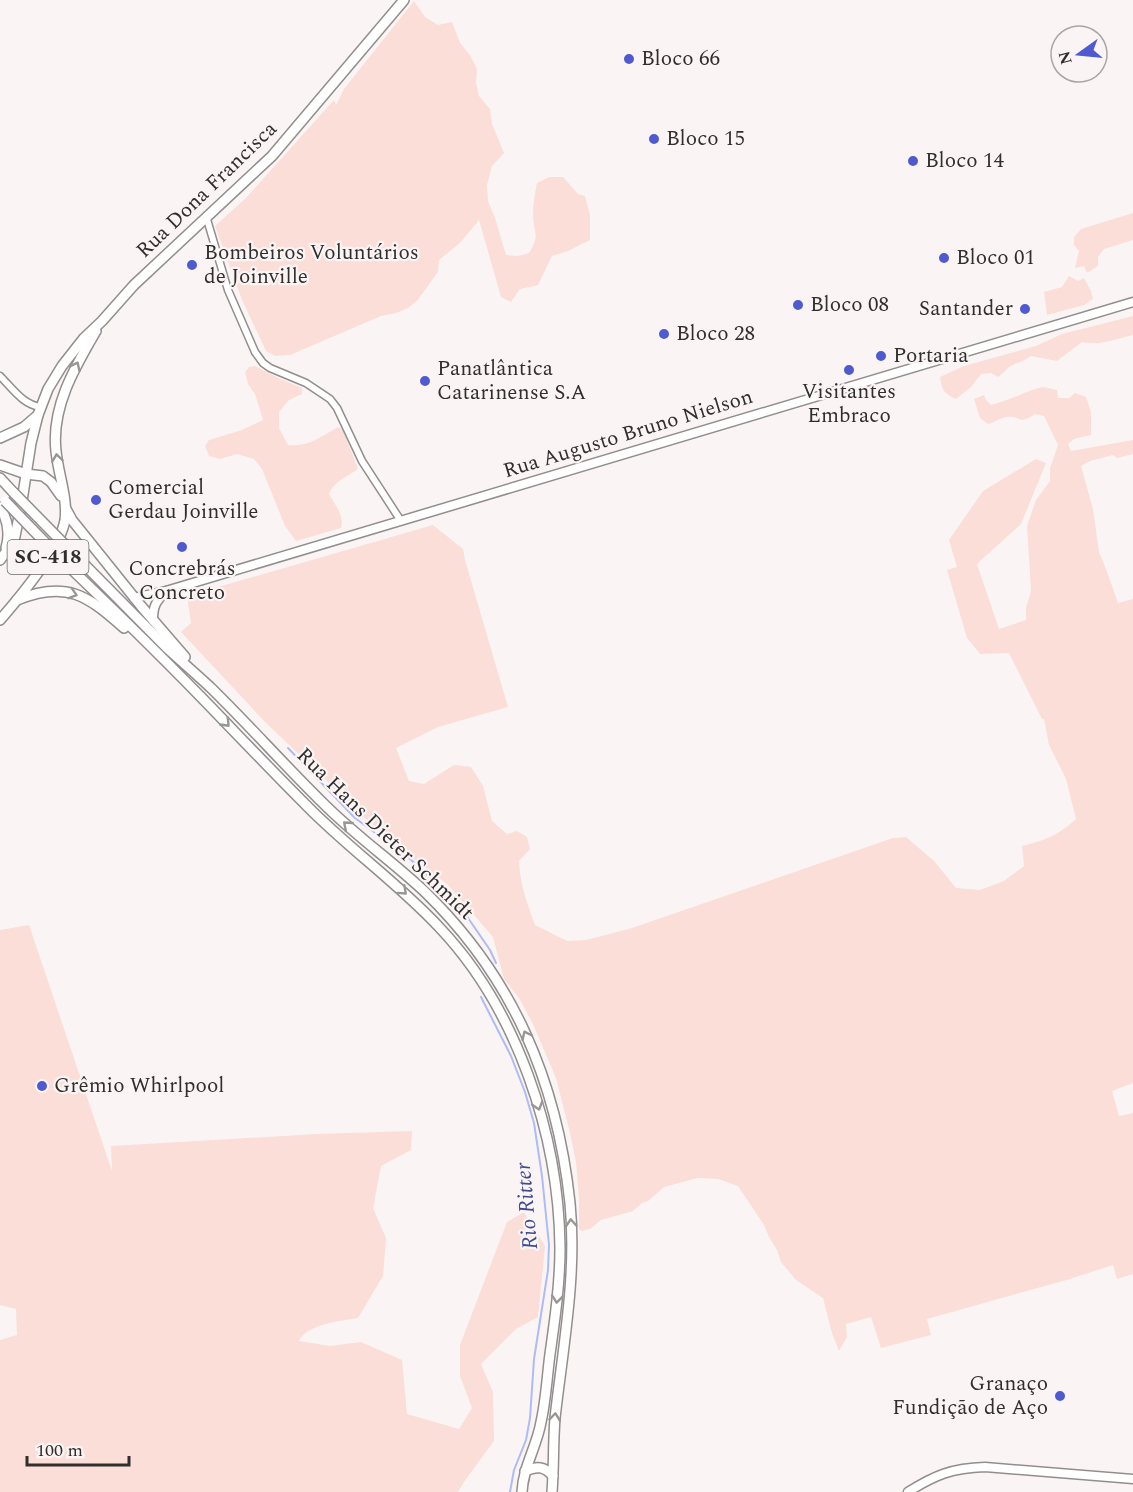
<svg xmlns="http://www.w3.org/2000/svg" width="1133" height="1492" viewBox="0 0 1133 1492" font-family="Spectral,serif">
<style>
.green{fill:#faded7}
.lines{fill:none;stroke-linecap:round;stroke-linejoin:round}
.stream{stroke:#adbbf7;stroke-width:2}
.street-casing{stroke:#918e8d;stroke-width:9}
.secondary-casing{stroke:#918e8d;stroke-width:11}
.primary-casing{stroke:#918e8d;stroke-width:12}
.street{stroke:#fff;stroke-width:6}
.secondary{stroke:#fff;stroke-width:8}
.primary{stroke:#fff;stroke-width:9}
.primary-bridge-casing{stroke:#918e8d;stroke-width:12;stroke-linecap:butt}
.primary-bridge{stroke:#fff;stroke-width:9}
.oneway{stroke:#989796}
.poi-dot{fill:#4f5ad0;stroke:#faf5f4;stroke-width:2}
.labels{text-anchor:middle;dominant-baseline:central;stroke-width:4.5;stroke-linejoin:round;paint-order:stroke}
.shield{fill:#faf5f4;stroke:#6d6a69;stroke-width:1.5}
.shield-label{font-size:20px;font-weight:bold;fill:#302f2e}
.poi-label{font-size:21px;fill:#302f2e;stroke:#faf5f4;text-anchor:start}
.street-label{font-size:21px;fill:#302f2e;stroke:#faf5f4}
.water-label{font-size:22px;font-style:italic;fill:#404a92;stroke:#faf5f4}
</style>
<rect width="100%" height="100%" fill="#faf5f4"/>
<g class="green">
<path d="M414 1 425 17 438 25 452 22 460 43 470 55 477 69 476 83 479 96 490 109 492 124 504 153 492 166 487 185 488 201 495 218 506 255 518 256 529 253C541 234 533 233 533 214 533 204 535 193 537 183L549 177H563L578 194 585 196 590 215V240L568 251 552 256 538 285 520 289 511 302 501 297 479 220 460 243 439 260 438 272 417 301 408 308 396 313 381 316 290 355 275 356 266 351 242 300 215 226 246 198 334 100 336 105 344 89Z"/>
<path d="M1133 213V240L1104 249 1098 257V266L1087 273 1084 266 1075 268 1079 251 1074 245V237L1081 229Z"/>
<path d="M1069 276 1078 281 1084 278 1091 291 1093 299 1084 305 1047 315 1044 292 1062 287Z"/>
<path d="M1133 316V335C1116 339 1099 346 1082 342L1057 361 1031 356C1024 362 1015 363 1009 367 1005 371 1002 374 998 377L991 373 981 374 971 387 956 399C944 393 942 391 940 377L964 366 1036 346 1062 334Z"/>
<path d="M255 366 278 378 302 388V394L289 400 279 412V428L288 445C309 447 320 437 338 427L343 430 358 469C347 477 334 481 329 494 334 504 345 515 341 528L296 541 285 526 262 469 254 459 237 454 220 459 209 456 205 446 209 440 242 430 263 420 255 394 248 384 245 372 249 367Z"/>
<path d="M1043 387 1057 390 1058 398H1069L1075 393 1086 397 1091 412V435L1074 439 1068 444 1071 451 1133 440V454L1117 458 1113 455 1090 461 1081 466 1093 509 1099 552 1106 569 1118 603 1133 599V1083L1112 1091 1119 1116 1133 1113V1274L1117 1279 1113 1265 1070 1279 927 1319 931 1335 881 1348 871 1317 846 1324 847 1337 839 1351 832 1333 823 1298 796 1280 781 1262 777 1250 769 1237 764 1225 738 1186 718 1179 698 1178 664 1187 648 1201 642 1203 633 1211 601 1220 590 1229 582 1231 579 1229V1198L576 1162 570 1133 556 1078 533 1024 519 998 504 979 493 937 448 885 389 840 370 822 349 807 329 783 265 722 181 632 191 623 187 596 433 525 463 549 465 560 508 707 438 727 396 748 409 781 424 784 454 765 471 767 483 786 492 821 507 834 517 831 527 837 530 849 519 861C520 884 527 903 535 925L567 941 586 940 632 928 893 838 906 837 934 861 956 888 980 890 1004 881 1024 866 1022 846C1046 840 1057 836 1076 819L1066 779 1049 745 1044 719H1042L1009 653 980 654 967 638 947 570 957 567 949 540 983 491 1036 459 1046 463 1021 524 977 564 999 629 1026 620V608L1031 591 1027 526 1036 500 1050 481V468L1058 445 1044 416 1035 414C1018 426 1021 415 1007 417 1000 418 995 422 988 424L980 418 974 399 984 395 986 400 991 405C1009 401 1025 391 1043 387Z"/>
<path d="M29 925 112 1171 111 1146 317 1134 412 1131 411 1150 381 1166 373 1208 386 1238 383 1276 358 1318C341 1321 307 1324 299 1341L330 1346 361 1342 402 1360 407 1414 459 1429 472 1408 460 1376V1345L507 1222 524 1212 545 1246 538 1317 516 1329 481 1364 493 1392 494 1441 466 1479 458 1492H0V1340L17 1335 16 1309 0 1305V930Z"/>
</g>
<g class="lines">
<g class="stream">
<path d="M288 748 355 818 408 857 435 882 466 915 490 950 496 963"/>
<path d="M481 997 511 1056 525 1092 534 1123 542 1176 549 1245 548 1270 534 1359 530 1418 526 1440 514 1470 510 1492"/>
</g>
<g class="street-casing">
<g id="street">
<path d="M206 216 228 290 255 352 263 363 270 368 306 383 330 399 337 408 362 461 401 521"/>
<path d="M0 376C12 388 23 405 41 407"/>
</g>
</g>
<g class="secondary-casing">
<g id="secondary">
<path d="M134 598 166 591 1133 302"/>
<path d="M153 620C153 605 156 602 166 591"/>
<path d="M908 1492C935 1475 952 1468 985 1467L1133 1479"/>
</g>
</g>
<g class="primary-casing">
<g id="primary">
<path d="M0 438 24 427 38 415"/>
<path d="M0 465 26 474 43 476 51 482 61 496"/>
<path d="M0 478 13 492"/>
<path d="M0 507C8 520 10 534 6 548"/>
<path d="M66 509 72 520 141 606 185 657"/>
<path d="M72 552C104 584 136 617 168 649 182 662 196 674 210 687 249 725 286 767 325 805 356 836 392 861 424 891 513 977 557 1081 570 1203 577 1275 563 1347 555 1418 553 1443 554 1467 552 1492"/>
<path d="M0 560 14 541 21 507 31 443 38 415 48 389 62 366 84 338 102 321 134 285 272 156 404 0"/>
<path d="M63 561C109 605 155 650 200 696 235 732 270 769 306 805 348 848 398 883 439 927 517 1009 559 1135 560 1248 560 1283 555 1319 550 1354 547 1377 546 1400 541 1422 537 1446 523 1467 522 1492"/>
<path d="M17 600C66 580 87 595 124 628"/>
<path d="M0 620C20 597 60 549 65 520 68 499 58 473 56 451 51 407 75 367 96 331"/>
<path d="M525 1471C537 1466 544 1466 553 1476"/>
</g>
</g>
<use href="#street" class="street"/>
<use href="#secondary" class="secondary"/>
<use href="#primary" class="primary"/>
<g class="primary-bridge-casing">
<g id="primary-bridge">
<path d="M13 492 72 552"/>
<path d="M5 501 63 561"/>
</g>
</g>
<use href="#primary-bridge" class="primary-bridge"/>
</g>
<defs><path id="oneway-chevron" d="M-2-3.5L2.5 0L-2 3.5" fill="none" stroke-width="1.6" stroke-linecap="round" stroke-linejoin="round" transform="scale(1.5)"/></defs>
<g class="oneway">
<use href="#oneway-chevron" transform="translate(76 366) rotate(-64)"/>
<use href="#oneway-chevron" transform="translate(57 458) rotate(-98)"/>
<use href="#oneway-chevron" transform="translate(73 594) rotate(17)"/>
<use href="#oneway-chevron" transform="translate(226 723) rotate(46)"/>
<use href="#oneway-chevron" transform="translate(347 825) rotate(-139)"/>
<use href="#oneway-chevron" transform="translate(403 891) rotate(42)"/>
<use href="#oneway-chevron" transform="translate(526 1035) rotate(-115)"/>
<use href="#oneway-chevron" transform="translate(538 1106) rotate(73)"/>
<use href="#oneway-chevron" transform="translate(571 1223) rotate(-94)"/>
<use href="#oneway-chevron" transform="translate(557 1299) rotate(96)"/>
<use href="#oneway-chevron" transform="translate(555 1417) rotate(-84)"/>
</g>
<g class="poi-dot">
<circle cx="629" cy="59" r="6"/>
<circle cx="654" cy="139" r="6"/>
<circle cx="913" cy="161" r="6"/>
<circle cx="944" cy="258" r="6"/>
<circle cx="192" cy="265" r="6"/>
<circle cx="798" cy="305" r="6"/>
<circle cx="1025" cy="309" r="6"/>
<circle cx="664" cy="334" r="6"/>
<circle cx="881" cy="356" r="6"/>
<circle cx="849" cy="370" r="6"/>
<circle cx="425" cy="381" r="6"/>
<circle cx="96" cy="500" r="6"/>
<circle cx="182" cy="547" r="6"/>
<circle cx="42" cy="1086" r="6"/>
<circle cx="1060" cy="1396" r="6"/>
</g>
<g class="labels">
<rect class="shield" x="7.5" y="540" width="81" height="34" rx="4.5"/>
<g class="shield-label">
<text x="48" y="557">SC-418</text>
</g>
<g class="poi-label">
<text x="641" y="59">Bloco 66</text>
<text x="666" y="139">Bloco 15</text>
<text x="925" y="161">Bloco 14</text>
<text x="204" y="253">Bombeiros Voluntários<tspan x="204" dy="24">de Joinville</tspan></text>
<text x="956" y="258">Bloco 01</text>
<text x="810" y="305">Bloco 08</text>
<text x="1013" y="309" text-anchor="end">Santander</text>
<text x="676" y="334">Bloco 28</text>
<text x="893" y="356">Portaria</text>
<text x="437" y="369">Panatlântica<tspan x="437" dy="24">Catarinense S.A</tspan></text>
<text x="849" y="392" text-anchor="middle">Visitantes<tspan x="849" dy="24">Embraco</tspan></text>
<text x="108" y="488">Comercial<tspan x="108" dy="24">Gerdau Joinville</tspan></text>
<text x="182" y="569" text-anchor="middle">Concrebrás<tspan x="182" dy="24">Concreto</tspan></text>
<text x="54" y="1086">Grêmio Whirlpool</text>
<text x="1048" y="1384" text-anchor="end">Granaço<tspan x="1048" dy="24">Fundição de Aço</tspan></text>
</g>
<g class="street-label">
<text transform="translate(207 190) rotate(-44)">Rua Dona Francisca</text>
<text transform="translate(628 434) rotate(-17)">Rua Augusto Bruno Nielson</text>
<text transform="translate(385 834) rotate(44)">Rua Hans Dieter Schmidt</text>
</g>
<g class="water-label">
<text transform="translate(527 1206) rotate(-95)">Rio Ritter</text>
</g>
</g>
<g transform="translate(1079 54) rotate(255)"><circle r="28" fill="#faf5f4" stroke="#a9a6a5" stroke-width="1.5"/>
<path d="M0-4.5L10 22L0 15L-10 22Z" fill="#4f5ad0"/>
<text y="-9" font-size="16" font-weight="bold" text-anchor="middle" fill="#302f2e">N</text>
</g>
<path d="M27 1456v9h102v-9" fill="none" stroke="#302f2e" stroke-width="3"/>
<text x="36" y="1456" font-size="18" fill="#302f2e" stroke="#faf5f4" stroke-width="4.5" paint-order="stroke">100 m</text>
</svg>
